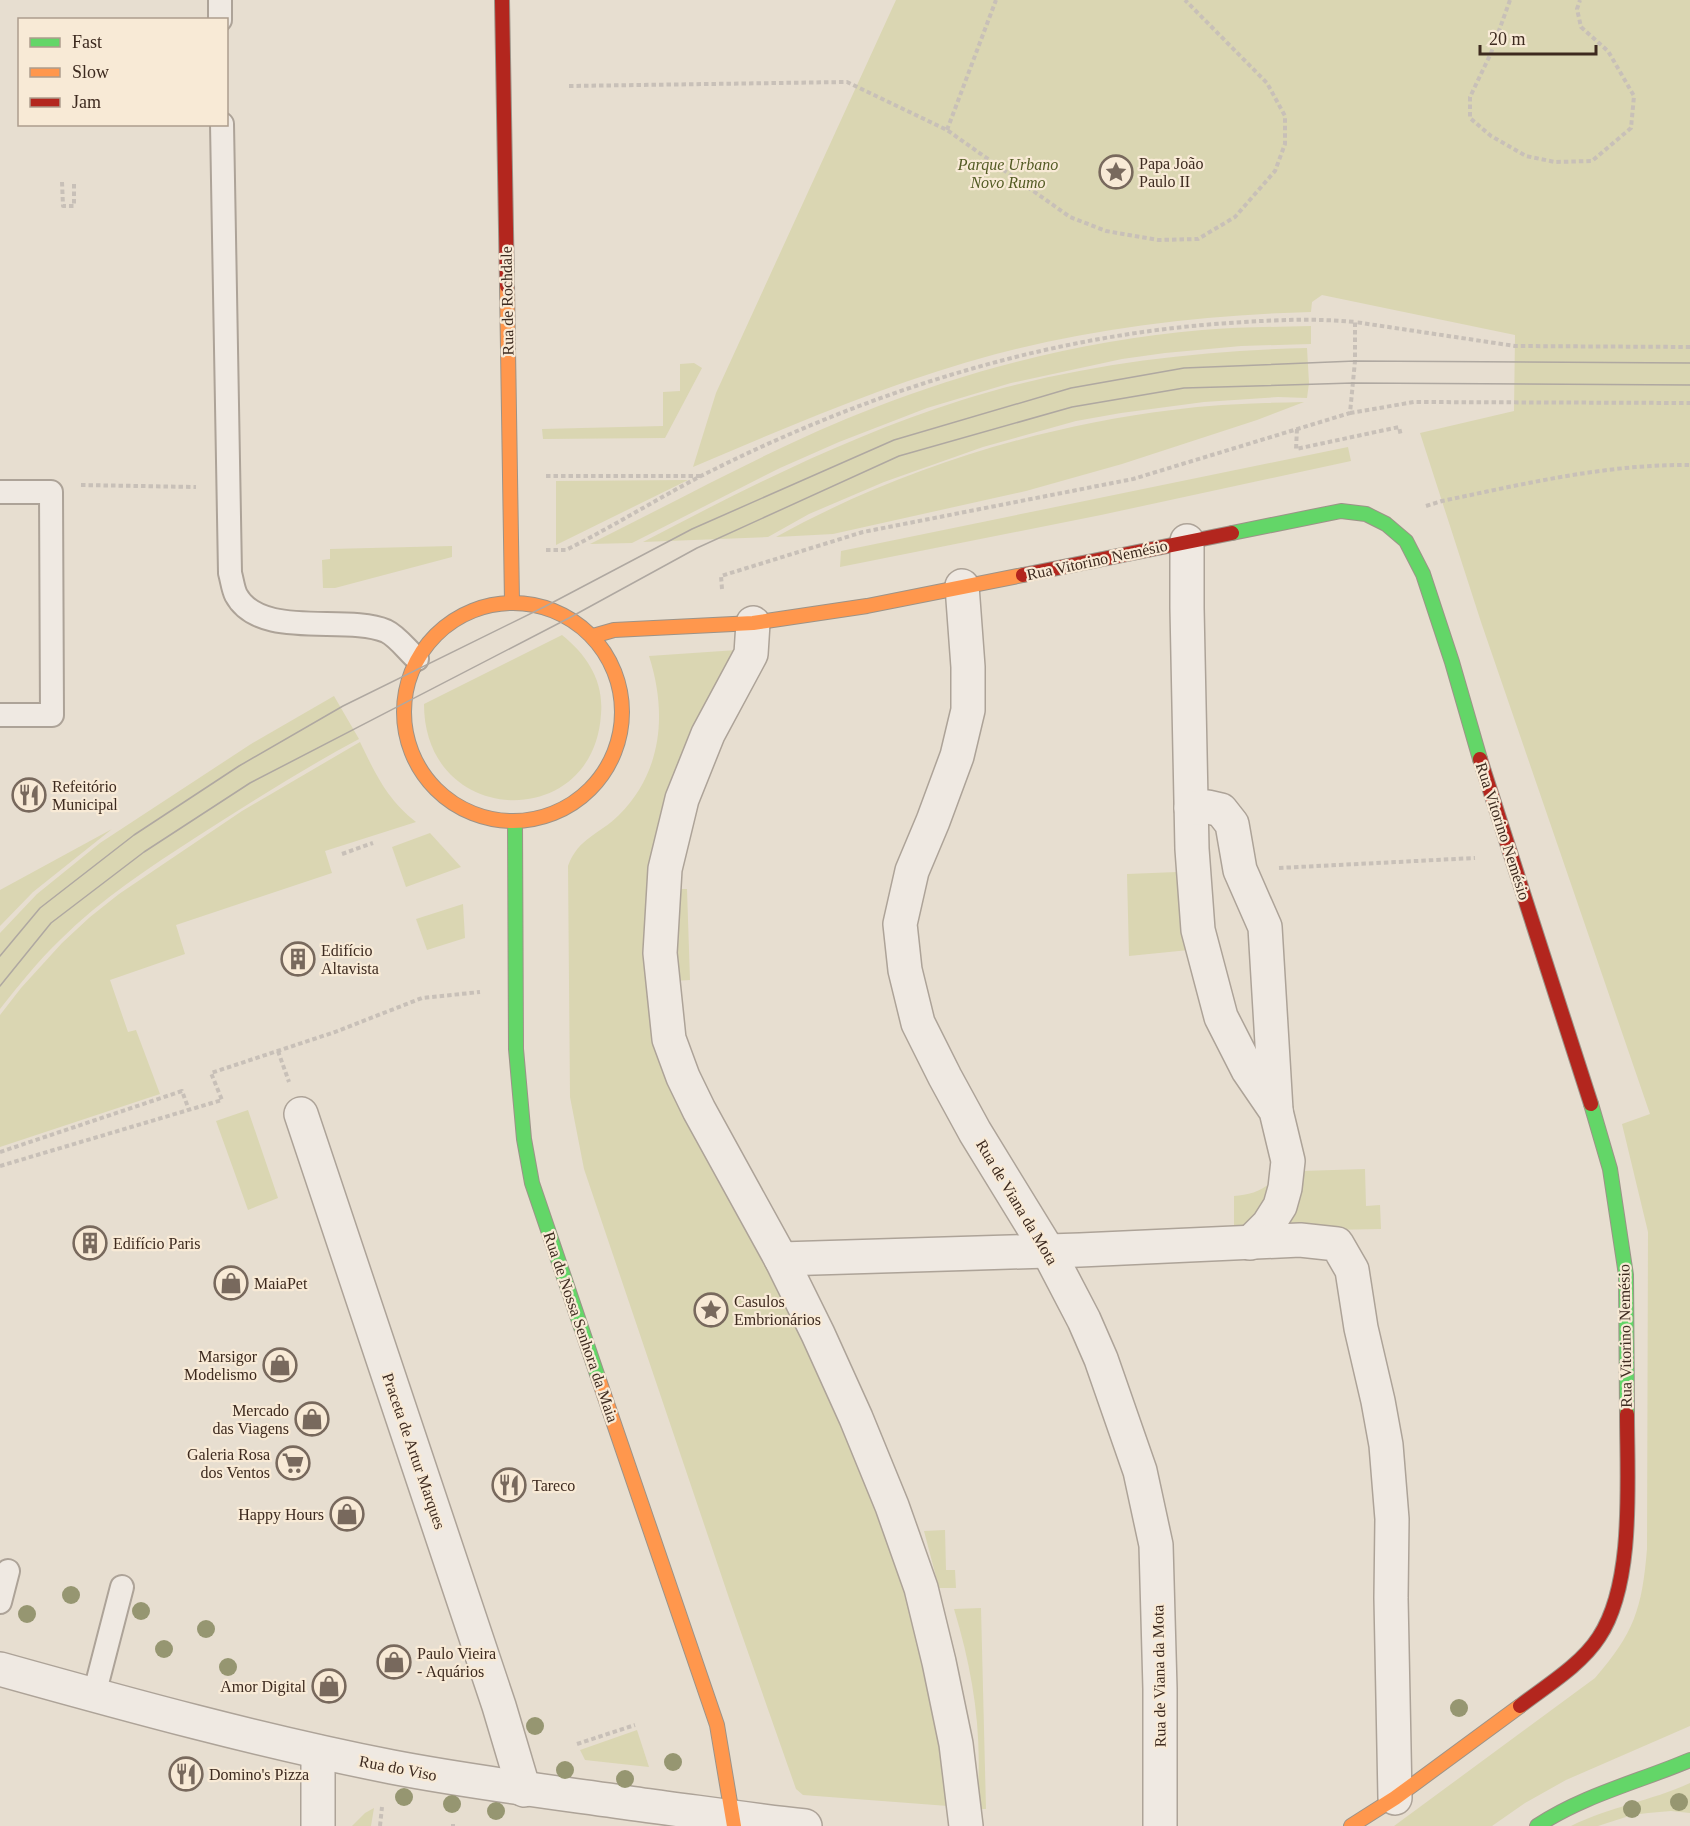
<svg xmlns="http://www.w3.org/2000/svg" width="1690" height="1826" viewBox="0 0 1690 1826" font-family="'Times New Roman',serif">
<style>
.green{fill:#dad6b2}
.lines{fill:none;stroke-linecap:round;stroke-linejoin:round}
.lane-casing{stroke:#ada398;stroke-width:26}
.street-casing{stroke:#ada398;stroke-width:36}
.fast-casing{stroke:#9c9388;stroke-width:16}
.slow-casing{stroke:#9c9388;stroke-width:16}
.jam-casing{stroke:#9c9388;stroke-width:16}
.path{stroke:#c8c0b8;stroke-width:4;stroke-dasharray:4.5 3;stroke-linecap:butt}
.lane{stroke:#efe9e2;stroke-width:22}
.street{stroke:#efe9e2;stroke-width:33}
.fast{stroke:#63d668;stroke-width:14}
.slow{stroke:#ff974d;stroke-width:14}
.jam{stroke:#b3261e;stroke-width:14}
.tram{stroke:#afa8a1;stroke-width:1.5}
.tree{fill:#969671}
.labels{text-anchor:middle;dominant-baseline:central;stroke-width:4.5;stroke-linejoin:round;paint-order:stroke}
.poi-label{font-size:16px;fill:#3d2a1f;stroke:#f8ead6;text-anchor:start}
.park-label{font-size:16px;font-style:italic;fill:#535b24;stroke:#f8ead6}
.street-label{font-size:16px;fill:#3d2a1f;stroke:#f8ead6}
</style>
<rect width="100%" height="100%" fill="#e7ded0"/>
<g class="green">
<path d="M896 0H1690V1726L1566 1780 1525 1803 1492 1826H1394L1595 1678C1634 1633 1642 1609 1647 1549L1648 1232 1622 1124 1650 1114 1481 622 1420 433 1514 411 1515 335 1322 295 1312 302 1311 312C1205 315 1099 327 996 354 891 382 792 425 693 467L716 393Z"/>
<path d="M1311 326V344L1241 346 1165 353 1122 359 1011 383 927 408 839 442 780 468 632 543 590 544C685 497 777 445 876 407 978 367 1093 339 1202 330 1238 327 1274 327 1311 326Z"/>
<path d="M1307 348 1309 383 1307 398 1278 397 1204 402 1121 413 1076 421 983 447 884 482 809 514 768 537 643 542C746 488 851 435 962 400 1074 365 1191 351 1307 348Z"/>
<path d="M694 363 702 368 665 438 543 439 542 429 663 426V392L680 391V364Z"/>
<path d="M1304 402 1257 420 1122 464 1026 491 833 534 776 537C897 470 1035 427 1172 410 1216 404 1260 403 1304 402Z"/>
<path d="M1348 447 1351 461 1101 515 840 567 841 551Z"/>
<path d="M688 480 556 545V481Z"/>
<path d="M452 546V557L335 588H323L322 560 330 559V549Z"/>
<path d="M562 635C587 655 604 681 601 714 594 833 424 828 424 704Z"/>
<path d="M737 650 644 951 647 996 656 1039 766 1255 881 1510 906 1592 940 1741 948 1806 803 1795 796 1789 730 1601 584 1169 570 1097 568 866C579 837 599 835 619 815 663 771 667 712 649 656Z"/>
<path d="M334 696 359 739C303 769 251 802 198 836 150 867 101 899 60 940 38 961 19 985 0 1009V933L37 894 100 843 251 744Z"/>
<path d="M360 742C376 775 387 799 416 822L325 851 332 873 176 925 185 954 110 980 128 1032 136 1030 160 1094 0 1147V1015L21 988 62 943 90 917 119 894 242 811Z"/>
<path d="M112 829 33 892 0 926V890Z"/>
<path d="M430 833 461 867 406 887 392 847Z"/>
<path d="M1177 872 1183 925 1189 950 1129 956 1127 874Z"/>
<path d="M679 889H687L690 980 674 981Z"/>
<path d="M463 904 465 938 427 950 416 919Z"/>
<path d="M248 1110 278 1198 248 1210 216 1121Z"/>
<path d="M1365 1169 1366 1206 1380 1205 1381 1229 1278 1231 1301 1171Z"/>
<path d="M1271 1182 1266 1208 1245 1227 1234 1226V1196C1247 1195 1261 1192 1271 1182Z"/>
<path d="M945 1530 946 1570H955L956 1588H939L924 1531Z"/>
<path d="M981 1608 986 1809H976C984 1740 974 1675 954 1609Z"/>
<path d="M637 1730 649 1767 585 1760 580 1750Z"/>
<path d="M1690 1783V1813L1671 1811 1648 1813 1632 1815 1598 1826H1571C1609 1807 1651 1801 1690 1783Z"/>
<path d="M374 1808 371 1826H352L365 1813Z"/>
</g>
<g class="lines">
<g class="lane-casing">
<g id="lane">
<path d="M220 0V20"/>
<path d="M222 124 230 573C232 580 233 589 236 595 260 640 346 614 386 631 397 636 408 651 417 659"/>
<path d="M0 492H51L52 715H0"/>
<path d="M0 1602 8 1571"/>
<path d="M94 1695 122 1587"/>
</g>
</g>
<g class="street-casing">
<g id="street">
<path d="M1187 541V608L1192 849 1198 930 1221 1017 1248 1070 1276 1111 1288 1161 1285 1188 1280 1206 1268 1225 1250 1243"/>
<path d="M962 586 968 667V710L957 756 933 821 912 871 900 924 905 970 918 1023 945 1077 975 1132 1048 1251 1084 1320 1101 1359 1140 1471 1156 1545 1160 1689V1826"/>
<path d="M753 623 751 654 708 734 682 799 665 869 660 953 669 1039 683 1077 699 1110 781 1259 818 1334 856 1418 892 1506 921 1588 939 1662 956 1744 966 1826"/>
<path d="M1191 808 1208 807 1221 810 1232 824 1240 870 1265 927 1276 1110"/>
<path d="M301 1114 499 1706 524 1790"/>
<path d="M781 1259 1080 1250 1300 1240 1337 1244 1352 1270 1361 1328 1378 1401 1386 1445 1392 1519 1391 1598 1395 1798"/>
<path d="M0 1669C129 1705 260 1741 392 1767 475 1783 559 1793 643 1805 697 1812 751 1820 805 1826"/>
<path d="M318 1752V1826"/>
</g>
</g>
<g class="fast-casing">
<g id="fast">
<path d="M1232 533 1341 511 1366 514 1386 524 1406 541 1423 574 1452 662 1480 759"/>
<path d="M515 821 516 1049 524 1139 532 1183 599 1380"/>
<path d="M1591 1104 1610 1169 1626 1275 1627 1414"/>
<path d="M1537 1826C1584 1795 1638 1782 1690 1760"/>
</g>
</g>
<g class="slow-casing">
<g id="slow">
<path d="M507 286 512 602"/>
<circle cx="513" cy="712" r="109"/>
<path d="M593 636 614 630 753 623 867 606 1023 575"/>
<path d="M599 1380 717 1725 734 1826"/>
<path d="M1351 1826 1395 1798 1520 1706"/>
</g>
</g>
<g class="jam-casing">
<g id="jam">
<path d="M502 0 507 286"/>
<path d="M1023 575 1232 533"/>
<path d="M1480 759 1591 1104"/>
<path d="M1520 1706C1546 1686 1581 1665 1599 1637 1635 1583 1627 1479 1627 1414"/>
</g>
</g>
<g class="path">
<path d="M1510 0 1491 53 1470 97V118L1491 136 1526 156 1555 162 1592 161 1631 128 1634 96 1608 51 1581 27 1577 9 1580 0"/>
<path d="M569 86 847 82 947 130 1070 217 1106 231 1158 240 1198 239 1235 217 1275 171 1285 144V116L1267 83 1185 0"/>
<path d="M947 130 996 0"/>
<path d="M62 182 63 206H74V182"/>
<path d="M1350 413 1414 402 1690 403"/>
<path d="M1297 429 1296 449 1399 427 1401 436"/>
<path d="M546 476H701"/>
<path d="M81 485 196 487"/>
<path d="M1426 506 1442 501C1524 484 1606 464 1690 465"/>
<path d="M546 550H566C612 527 655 500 701 476 864 393 1046 335 1229 323 1272 320 1313 318 1355 322"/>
<path d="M722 589 721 576 863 532 1133 479 1350 413 1355 361V322L1515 346 1690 347"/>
<path d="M342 854 373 843"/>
<path d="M1279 868 1475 858"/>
<path d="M278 1051 289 1082"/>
<path d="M0 1152 182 1091 189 1110"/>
<path d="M0 1166 222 1100 211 1073 335 1032 422 998 480 992"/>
<path d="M577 1744 635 1725"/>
<path d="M380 1826 382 1807"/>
<path d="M453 1826V1824"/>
</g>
<use href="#lane" class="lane"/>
<use href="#street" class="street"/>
<use href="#fast" class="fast"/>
<use href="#slow" class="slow"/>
<use href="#jam" class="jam"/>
<g class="tram">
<path d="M0 956 40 908 134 835 239 766 343 706 544 607 692 529 894 440 1071 388 1184 368 1355 361 1690 363"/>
<path d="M0 986 51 923 144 852 250 783 569 618 697 548 899 456 1072 407 1184 388 1353 383 1690 385"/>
</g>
</g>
<g class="tree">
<circle cx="71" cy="1595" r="9"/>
<circle cx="141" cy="1611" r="9"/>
<circle cx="27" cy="1614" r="9"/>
<circle cx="206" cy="1629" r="9"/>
<circle cx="164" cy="1649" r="9"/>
<circle cx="228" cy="1667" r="9"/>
<circle cx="1459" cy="1708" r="9"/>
<circle cx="535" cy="1726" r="9"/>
<circle cx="673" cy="1762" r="9"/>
<circle cx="565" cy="1770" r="9"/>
<circle cx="625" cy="1779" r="9"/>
<circle cx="404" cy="1797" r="9"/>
<circle cx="1679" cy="1802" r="9"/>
<circle cx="452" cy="1804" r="9"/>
<circle cx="1632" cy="1809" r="9"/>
<circle cx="496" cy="1811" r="9"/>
</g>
<defs>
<g id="sight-ring" transform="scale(1.725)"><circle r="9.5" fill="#f8ead6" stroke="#78695d" stroke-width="1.5"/><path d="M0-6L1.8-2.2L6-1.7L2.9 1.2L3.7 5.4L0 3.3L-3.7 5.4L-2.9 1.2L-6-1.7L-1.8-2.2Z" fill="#78695d"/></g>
<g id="restaurant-ring" transform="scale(1.725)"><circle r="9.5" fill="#f8ead6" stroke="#78695d" stroke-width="1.5"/><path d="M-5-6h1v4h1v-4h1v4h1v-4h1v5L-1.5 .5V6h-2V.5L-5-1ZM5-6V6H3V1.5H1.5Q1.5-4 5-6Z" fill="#78695d"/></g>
<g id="building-ring" transform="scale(1.725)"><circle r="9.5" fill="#f8ead6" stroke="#78695d" stroke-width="1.5"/><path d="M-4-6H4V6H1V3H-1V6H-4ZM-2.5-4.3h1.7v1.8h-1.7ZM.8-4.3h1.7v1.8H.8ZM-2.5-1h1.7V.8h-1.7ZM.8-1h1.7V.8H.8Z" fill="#78695d"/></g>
<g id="shop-ring" transform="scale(1.725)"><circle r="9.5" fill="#f8ead6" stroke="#78695d" stroke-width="1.5"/><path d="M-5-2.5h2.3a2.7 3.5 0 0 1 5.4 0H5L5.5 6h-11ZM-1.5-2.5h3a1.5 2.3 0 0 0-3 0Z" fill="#78695d"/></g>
<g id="supermarket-ring" transform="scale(1.725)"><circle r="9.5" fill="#f8ead6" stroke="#78695d" stroke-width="1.5"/><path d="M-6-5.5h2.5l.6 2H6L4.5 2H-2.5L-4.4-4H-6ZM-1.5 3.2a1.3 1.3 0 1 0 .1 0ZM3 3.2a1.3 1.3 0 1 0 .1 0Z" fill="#78695d"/></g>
</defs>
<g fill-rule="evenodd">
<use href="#sight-ring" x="1116" y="172"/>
<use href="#restaurant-ring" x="29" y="795"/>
<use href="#building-ring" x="298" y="959"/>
<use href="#building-ring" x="90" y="1243"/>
<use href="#shop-ring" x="231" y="1283"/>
<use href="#sight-ring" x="711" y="1310"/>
<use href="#shop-ring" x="280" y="1365"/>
<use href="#shop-ring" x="312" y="1419"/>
<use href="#supermarket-ring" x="293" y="1463"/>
<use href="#restaurant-ring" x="509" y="1485"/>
<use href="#shop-ring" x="347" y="1514"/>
<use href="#shop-ring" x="394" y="1662"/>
<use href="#shop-ring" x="329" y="1686"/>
<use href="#restaurant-ring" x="186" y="1774"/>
</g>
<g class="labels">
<g class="poi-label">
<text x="1139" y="163">Papa João<tspan x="1139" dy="18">Paulo II</tspan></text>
<text x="52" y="786">Refeitório<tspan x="52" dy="18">Municipal</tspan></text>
<text x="321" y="950">Edifício<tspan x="321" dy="18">Altavista</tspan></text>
<text x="113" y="1243">Edifício Paris</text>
<text x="254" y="1283">MaiaPet</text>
<text x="734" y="1301">Casulos<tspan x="734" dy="18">Embrionários</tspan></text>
<text x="257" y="1356" text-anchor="end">Marsigor<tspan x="257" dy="18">Modelismo</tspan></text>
<text x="289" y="1410" text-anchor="end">Mercado<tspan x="289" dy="18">das Viagens</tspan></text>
<text x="270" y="1454" text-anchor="end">Galeria Rosa<tspan x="270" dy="18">dos Ventos</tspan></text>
<text x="532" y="1485">Tareco</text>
<text x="324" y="1514" text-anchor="end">Happy Hours</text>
<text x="417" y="1653">Paulo Vieira<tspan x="417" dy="18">- Aquários</tspan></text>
<text x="306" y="1686" text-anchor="end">Amor Digital</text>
<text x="209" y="1774">Domino's Pizza</text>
</g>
<g class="park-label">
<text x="1008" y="164">Parque Urbano<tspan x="1008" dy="18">Novo Rumo</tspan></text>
</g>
<g class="street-label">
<text transform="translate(507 301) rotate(-91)">Rua de Rochdale</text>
<text transform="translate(1097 560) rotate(-12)">Rua Vitorino Nemésio</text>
<text transform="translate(1503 831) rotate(72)">Rua Vitorino Nemésio</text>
<text transform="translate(1017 1202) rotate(59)">Rua de Viana da Mota</text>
<text transform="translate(581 1327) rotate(71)">Rua de Nossa Senhora da Maia</text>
<text transform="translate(1625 1336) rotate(-91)">Rua Vitorino Nemésio</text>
<text transform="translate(414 1451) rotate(71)">Praceta de Artur Marques</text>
<text transform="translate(1159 1676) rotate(-91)">Rua de Viana da Mota</text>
<text transform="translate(398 1768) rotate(11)">Rua do Viso</text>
</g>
</g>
<rect x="18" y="18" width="210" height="108" fill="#f8ead6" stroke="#ad9d8d" stroke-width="1.5"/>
<rect x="30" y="38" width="30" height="9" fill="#63d668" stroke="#ad9d8d" stroke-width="1.5"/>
<text x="72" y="48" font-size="18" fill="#3d2a1f">Fast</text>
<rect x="30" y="68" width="30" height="9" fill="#ff974d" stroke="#ad9d8d" stroke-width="1.5"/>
<text x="72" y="78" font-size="18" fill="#3d2a1f">Slow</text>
<rect x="30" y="98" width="30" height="9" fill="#b3261e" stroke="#ad9d8d" stroke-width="1.5"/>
<text x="72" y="108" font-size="18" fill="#3d2a1f">Jam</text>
<path d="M1480 45v9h116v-9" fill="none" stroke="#3d2a1f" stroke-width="3"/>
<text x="1489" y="45" font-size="18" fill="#3d2a1f" stroke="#f8ead6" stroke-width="4.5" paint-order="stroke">20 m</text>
</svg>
